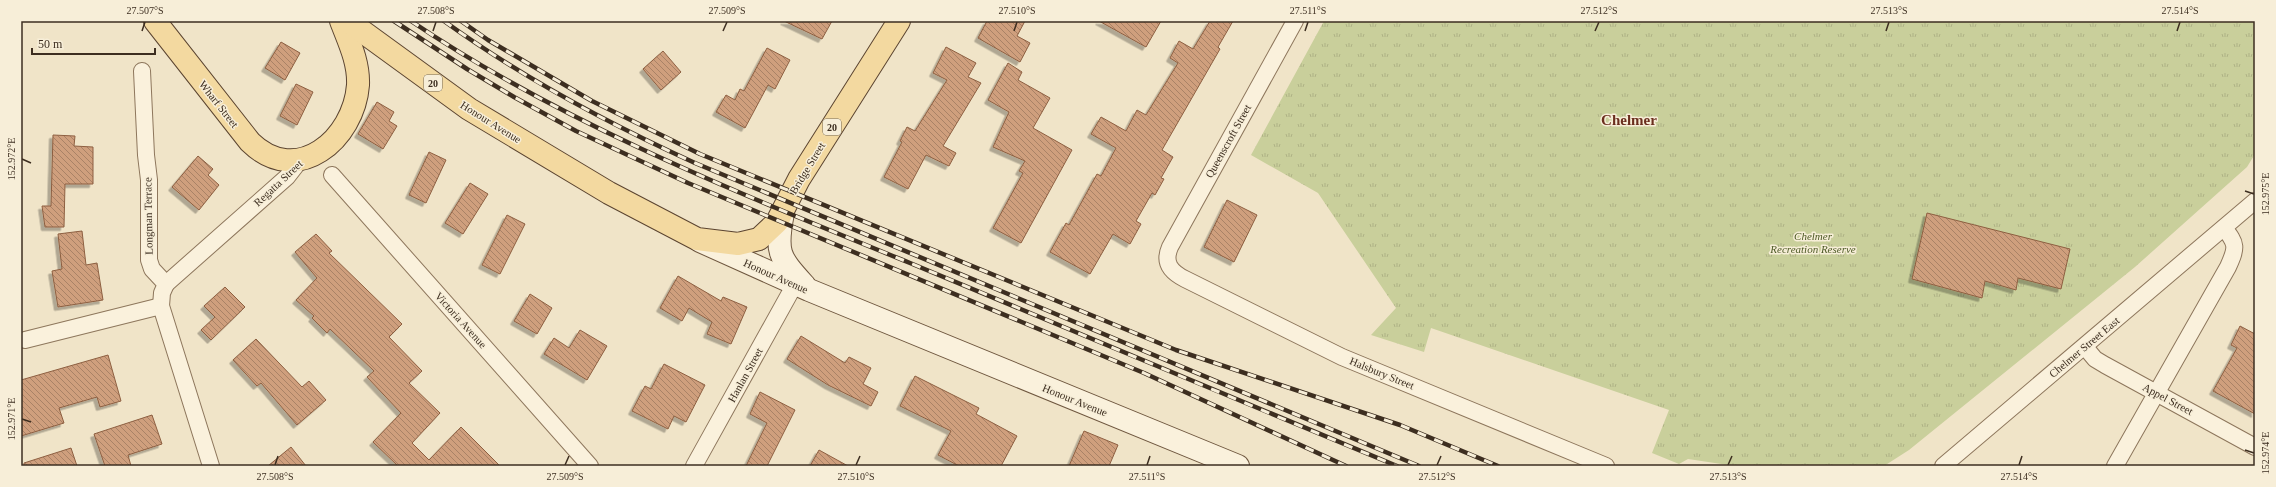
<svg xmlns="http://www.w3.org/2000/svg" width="2276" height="487" viewBox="0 0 2276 487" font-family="Georgia,serif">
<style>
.park{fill:url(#park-tufts)}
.building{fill:url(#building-back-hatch);stroke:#8d5f41;filter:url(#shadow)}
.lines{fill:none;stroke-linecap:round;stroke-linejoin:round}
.street-casing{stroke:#8d765c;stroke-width:18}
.secondary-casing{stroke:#6f573f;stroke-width:24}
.primary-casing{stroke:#5b4430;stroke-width:24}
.street{stroke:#faf1dc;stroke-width:16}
.secondary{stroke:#faf1dc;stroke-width:22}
.primary{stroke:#f3d9a0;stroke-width:22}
.rail-casing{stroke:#3d2e20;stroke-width:4.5}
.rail{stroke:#f7eed8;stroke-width:3;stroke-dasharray:9;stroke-linecap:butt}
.ticks{fill:none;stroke:#3d2e20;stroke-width:1.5}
.labels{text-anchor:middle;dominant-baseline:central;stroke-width:3;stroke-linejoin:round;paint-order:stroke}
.shield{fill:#f7eed8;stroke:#756857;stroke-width:1}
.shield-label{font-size:10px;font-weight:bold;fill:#3d2e20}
.street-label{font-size:11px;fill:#3d2e20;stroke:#f7eed8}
.park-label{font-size:11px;font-style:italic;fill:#4d5a26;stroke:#f7eed8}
.district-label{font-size:15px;font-weight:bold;fill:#6b2e1e;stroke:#f7eed8}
.neatline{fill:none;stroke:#3d2e20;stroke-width:1.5}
.ticks-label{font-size:10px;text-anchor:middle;fill:#3d2e20}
</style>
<defs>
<pattern id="park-tufts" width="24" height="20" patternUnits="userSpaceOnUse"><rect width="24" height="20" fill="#c9cf9b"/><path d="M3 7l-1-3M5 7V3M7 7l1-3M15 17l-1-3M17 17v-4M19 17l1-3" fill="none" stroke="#aeb285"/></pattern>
<pattern id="building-back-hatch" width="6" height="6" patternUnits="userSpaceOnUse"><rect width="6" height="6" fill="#cf9f7d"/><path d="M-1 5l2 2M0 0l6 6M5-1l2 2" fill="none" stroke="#a98266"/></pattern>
<filter id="shadow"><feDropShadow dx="-3.5" dy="3.5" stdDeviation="0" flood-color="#0004"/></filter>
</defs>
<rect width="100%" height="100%" fill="#f0e4c8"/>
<path class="park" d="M1324 21H2255V154L2247 167 2135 267 1909 450 1884 466H1735L1688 459 1679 464 1652 453 1669 410 1431 328 1424 352 1371 335 1396 308 1318 193 1251 155Z"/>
<g class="building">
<path d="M784 21H832L822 39Z"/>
<path d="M987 21H1025L1017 36 1030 43 1020 62 978 38Z"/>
<path d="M1099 21H1161L1146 47Z"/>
<path d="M1210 21H1233L1218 47 1220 49 1162 150 1173 157 1161 178 1164 179 1155 195 1152 193 1136 221 1141 224 1130 244 1113 234 1090 274 1050 252 1066 223 1069 225 1097 174 1101 176 1116 148 1091 134 1101 117 1126 131 1137 110 1146 115 1178 63 1170 58 1179 41 1193 49Z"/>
<path d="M281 42 300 53 285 80 265 68Z"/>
<path d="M946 47 976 63 968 77 981 83 943 146 956 153 949 166 926 155 908 189 884 177 902 142 900 141 907 127 915 131 947 80 933 73Z"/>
<path d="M767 48 790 60 775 89 768 85 745 128 716 112 726 95 735 100 740 89 744 91Z"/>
<path d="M663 51 681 72 661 90 643 69Z"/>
<path d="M1008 63 1022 72 1018 80 1050 98 1033 128 1072 150 1021 243 993 228 1023 173 1019 171 1025 161 993 147 1009 112 988 100Z"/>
<path d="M296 84 313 92 297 125 280 116Z"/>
<path d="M377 102 394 112 389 121 397 126 383 149 358 134Z"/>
<path d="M53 135 75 136 74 146 93 147V184H65L64 227H45L42 206H51Z"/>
<path d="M429 152 446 160 426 203 409 195Z"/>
<path d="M198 156 213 169 208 175 219 185 199 210 172 187Z"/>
<path d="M470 183 488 194 463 234 445 223Z"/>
<path d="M1227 200 1257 215 1234 262 1204 247Z"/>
<path d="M1927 213 2070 249 2061 289 2018 278 2016 290 1985 281 1982 298 1912 279Z"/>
<path d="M507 215 525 224 500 274 482 265Z"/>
<path d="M82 231 86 265 97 263 103 300 58 307 52 271 62 269 58 234Z"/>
<path d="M316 234 332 251 329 253 402 324 389 337 422 371 409 383 440 413 412 443 429 460 461 427 500 466H398L373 442 401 413 367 377 374 371 330 329 327 333 312 318 314 316 296 300 317 278 295 252Z"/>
<path d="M678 276 721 301 723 297 747 307 731 344 707 334 712 322 689 308 682 321 660 308Z"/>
<path d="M225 287 245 307 211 340 201 330 215 317 204 306Z"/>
<path d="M530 294 552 308 537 334 514 321Z"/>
<path d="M2240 326 2255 334V414L2213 391 2237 348 2231 345Z"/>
<path d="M580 330 607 346 587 380 544 354 554 338 569 348Z"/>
<path d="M801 336 845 363 849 357 871 368 863 384 878 392 871 406 828 385 787 359Z"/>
<path d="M256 339 302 387 309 381 326 400 297 425 261 383 257 386 233 360Z"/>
<path d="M108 355 121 401 100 407 97 397 59 408 64 423 21 436V380Z"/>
<path d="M664 364 705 385 686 422 674 416 668 429 632 411 645 386 651 389Z"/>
<path d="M915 376 979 408 976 414 1017 436 1001 466H959L938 455 951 431 900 406Z"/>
<path d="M760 392 795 410 767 466H746L767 423 750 414Z"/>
<path d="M152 415 162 444 128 455 131 466H105L94 434Z"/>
<path d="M1084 431 1118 445 1109 466H1069Z"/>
<path d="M291 447 306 466H268Z"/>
<path d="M71 448 77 466H24V463Z"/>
<path d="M819 450 848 466H810Z"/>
</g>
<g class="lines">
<g class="street-casing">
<g id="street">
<path d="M1295 21 1170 247C1163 263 1171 272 1185 279L1342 357 1606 466"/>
<path d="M142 71 146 155 149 180V260L152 269 166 284 162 293 161 306 211 466"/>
<path d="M332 175 590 466"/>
<path d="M166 284 287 177 301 159"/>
<path d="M25 340 161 306"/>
<path d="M2085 347 2095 359 2105 365 2255 447"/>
<path d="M694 466 795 284"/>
<path d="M1943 466 2255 201"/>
<path d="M2115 466 2228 267C2237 247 2237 244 2224 228"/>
</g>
</g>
<g class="secondary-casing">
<g id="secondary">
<path d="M783 213C775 253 779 257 805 286"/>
<path d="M700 241 809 290 1238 466"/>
</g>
</g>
<g class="primary-casing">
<g id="primary">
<path d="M155 21 250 142C297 188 354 139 358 85 359 62 349 42 341 21"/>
<path d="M348 21 469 109 609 193 697 239 738 244 759 239 777 222 799 179 899 21"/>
</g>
</g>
<use href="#street" class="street"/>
<use href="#secondary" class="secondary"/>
<use href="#primary" class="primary"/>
<g class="rail-casing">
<g id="rail">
<path d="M394 21 467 69 514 97 576 131 688 183 1144 373 1346 466"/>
<path d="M411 21C565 125 739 193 910 263 1072 330 1234 399 1397 466"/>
<path d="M444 21C523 78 607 123 695 163L1419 466"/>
<path d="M461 21 488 40 592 101 700 154 1176 350 1400 425 1498 466"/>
</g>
</g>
<use href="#rail" class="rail"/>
</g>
<path class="ticks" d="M142 31 145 22M433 31 436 22M723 31 727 22M1014 31 1017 22M1305 31 1308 22M1595 31 1599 22M1886 31 1889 22M2177 31 2180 22M22 159 31 163M2245 191 2254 194M22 419 31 422M2245 450 2254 453M275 465 278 456M565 465 569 456M856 465 860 456M1147 465 1150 456M1437 465 1441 456M1728 465 1732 456M2019 465 2022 456"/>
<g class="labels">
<g class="shield">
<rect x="424" y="75" width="18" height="16" rx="3"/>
<rect x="823" y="119" width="18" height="16" rx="3"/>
</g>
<g class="shield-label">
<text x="433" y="83">20</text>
<text x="832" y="127">20</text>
</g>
<g class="street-label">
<text transform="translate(219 104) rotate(52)">Wharf Street</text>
<text transform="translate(491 122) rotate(32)">Honour Avenue</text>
<text transform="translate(1228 141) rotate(-61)">Queenscroft Street</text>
<text transform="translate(807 168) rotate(-59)">Bridge Street</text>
<text transform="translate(278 183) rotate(-43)">Regatta Street</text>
<text transform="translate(148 216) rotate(-91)">Longman Terrace</text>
<text transform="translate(776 276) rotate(24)">Honour Avenue</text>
<text transform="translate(461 320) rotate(48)">Victoria Avenue</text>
<text transform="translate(2084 347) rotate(-40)">Chelmer Street East</text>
<text transform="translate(1382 373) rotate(22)">Halsbury Street</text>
<text transform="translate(745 375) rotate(-61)">Hanlan Street</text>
<text transform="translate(2168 399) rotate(28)">Appel Street</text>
<text transform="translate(1075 400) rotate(22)">Honour Avenue</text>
</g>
<g class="park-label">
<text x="1813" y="236">Chelmer<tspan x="1813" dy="13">Recreation Reserve</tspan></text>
</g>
<g class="district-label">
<text x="1629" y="120">Chelmer</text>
</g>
</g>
<rect width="2276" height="487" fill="none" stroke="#f7eed8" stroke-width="44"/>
<path d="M32 48v6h123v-6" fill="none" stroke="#3d2e20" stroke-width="2"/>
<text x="38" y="48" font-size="12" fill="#3d2e20" stroke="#f7eed8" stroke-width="3" paint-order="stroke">50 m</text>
<rect x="22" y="22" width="2232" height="443" class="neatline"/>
<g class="ticks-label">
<text x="145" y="14">27.507°S</text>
<text x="436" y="14">27.508°S</text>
<text x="727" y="14">27.509°S</text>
<text x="1017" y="14">27.510°S</text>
<text x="1308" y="14">27.511°S</text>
<text x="1599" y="14">27.512°S</text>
<text x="1889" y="14">27.513°S</text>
<text x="2180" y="14">27.514°S</text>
<text transform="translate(11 159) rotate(-90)" y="4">152.972°E</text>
<text transform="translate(2265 194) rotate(-90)" y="4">152.975°E</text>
<text transform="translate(11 419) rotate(-90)" y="4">152.971°E</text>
<text transform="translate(2265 453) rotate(-90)" y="4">152.974°E</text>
<text x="275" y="480">27.508°S</text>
<text x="565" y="480">27.509°S</text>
<text x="856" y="480">27.510°S</text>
<text x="1147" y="480">27.511°S</text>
<text x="1437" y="480">27.512°S</text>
<text x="1728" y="480">27.513°S</text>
<text x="2019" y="480">27.514°S</text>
</g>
</svg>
